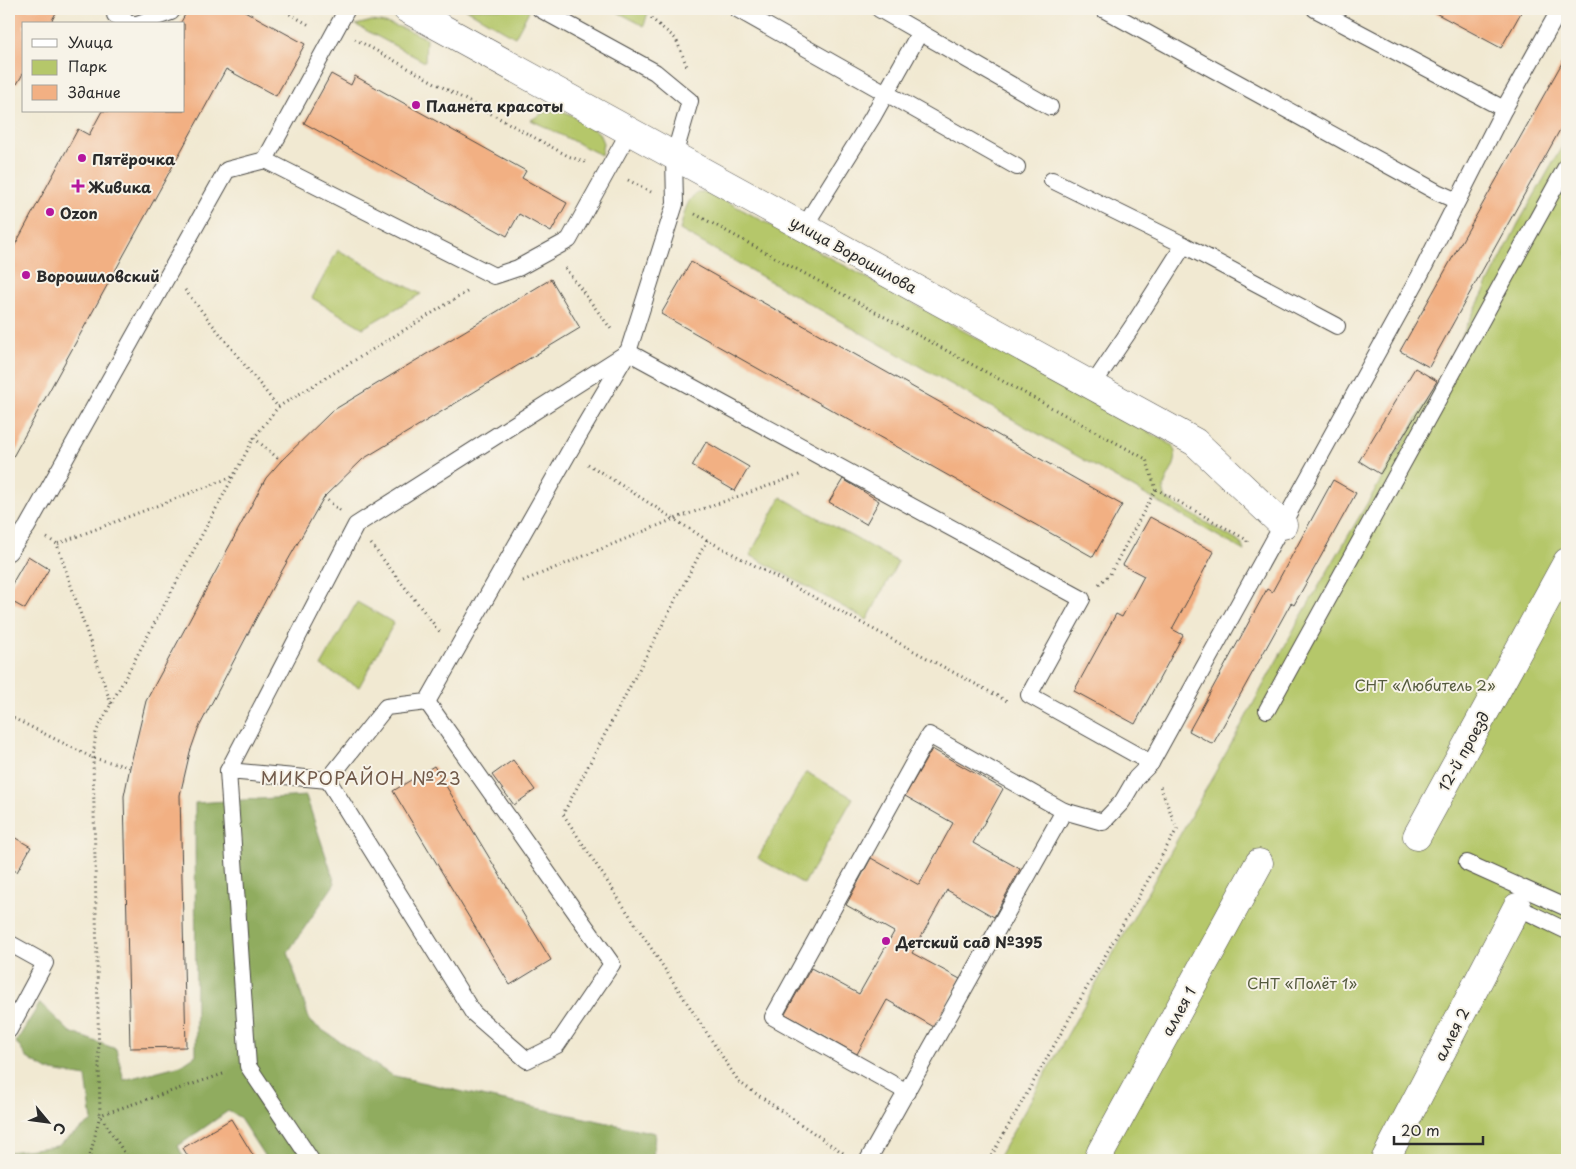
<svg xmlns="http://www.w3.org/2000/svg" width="1576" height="1169" viewBox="0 0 1576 1169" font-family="'Playpen Sans',sans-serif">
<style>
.green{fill:#b5c76a;stroke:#70794a}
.forest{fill:#90ac5e;stroke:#5e6c44}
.building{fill:#f2b083}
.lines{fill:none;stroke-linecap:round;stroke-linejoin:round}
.lane-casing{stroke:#494844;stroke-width:18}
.street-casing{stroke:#494844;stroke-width:29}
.path{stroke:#494844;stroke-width:3;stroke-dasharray:1 4;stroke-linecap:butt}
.lane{stroke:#fff;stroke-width:16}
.street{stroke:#fff;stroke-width:28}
.poi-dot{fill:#b5179e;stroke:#f7f3e8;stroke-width:2}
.labels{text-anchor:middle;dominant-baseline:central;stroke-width:4;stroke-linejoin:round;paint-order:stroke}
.poi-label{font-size:15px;font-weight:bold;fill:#2b2b2b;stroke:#f7f3e8;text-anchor:start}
.street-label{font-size:15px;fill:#2b2b2b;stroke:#f7f3e8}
.park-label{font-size:15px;fill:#545a3e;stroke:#f7f3e8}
.quarter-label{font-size:18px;letter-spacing:1px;fill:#715a4a;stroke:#f7f3e8}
</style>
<rect width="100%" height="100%" fill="#f7f3e8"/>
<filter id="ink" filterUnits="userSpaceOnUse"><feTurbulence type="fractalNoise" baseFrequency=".02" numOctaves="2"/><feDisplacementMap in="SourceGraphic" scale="10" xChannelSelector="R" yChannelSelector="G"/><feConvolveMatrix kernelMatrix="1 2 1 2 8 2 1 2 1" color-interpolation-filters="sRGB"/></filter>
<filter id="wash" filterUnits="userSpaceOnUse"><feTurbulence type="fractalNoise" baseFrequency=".0096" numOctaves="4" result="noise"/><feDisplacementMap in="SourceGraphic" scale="20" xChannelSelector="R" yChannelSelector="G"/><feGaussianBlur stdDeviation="1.12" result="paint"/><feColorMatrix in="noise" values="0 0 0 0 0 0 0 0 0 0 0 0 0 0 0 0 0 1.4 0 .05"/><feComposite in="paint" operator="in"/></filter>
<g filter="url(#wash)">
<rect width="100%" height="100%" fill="#f1e9d2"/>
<g class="green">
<path d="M466 9H530L515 37Z"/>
<path d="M612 9H649L644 26Z"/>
<path d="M372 21C392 23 408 30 426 38L425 62 356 25Z"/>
<path d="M552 111H563L583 121 599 133 603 143 601 155 531 120 543 113Z"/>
<path d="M1567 138V1160H997L1230 746 1299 620 1440 379 1518 224Z"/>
<path d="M699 192H710L1172 445C1182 462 1168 471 1164 487 1163 491 1165 495 1166 499L1241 543 1244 551 680 230C684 216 685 199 699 192Z"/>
<path d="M338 250 421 294 363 328 312 298Z"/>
<path d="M781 497 898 562 867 620 750 555Z"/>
<path d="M357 602 394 623 359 687 321 666Z"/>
<path d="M806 772 853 798 804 884 758 858Z"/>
</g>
<path class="forest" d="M306 796 335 883 288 952 310 1022 391 1075 472 1094 655 1133 653 1160H267L239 1117 228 1111 178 1146 185 1160H9V1152L57 1146 92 1121 86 1077 47 1070 27 1058 16 1042 40 1003 70 1032 116 1049 124 1080 181 1065 196 1055 195 803Z"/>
<g id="blocks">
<g class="building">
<path d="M9 9H58L50 24H24V72L17 84 9 79Z"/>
<path d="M188 9H241L305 44 276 96 226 69 9 464V256L78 129 89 135 102 111H184V24H180Z"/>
<path d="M1428 9H1523L1501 48Z"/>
<path d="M1567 54V117L1429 367 1400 351Z"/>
<path d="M331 74 351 85 355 76 526 171 522 178 567 203 551 232 519 214 507 236 304 123Z"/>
<path d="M691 262 1122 505 1093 557 661 314Z"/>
<path d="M551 279 580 328 363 459 324 497 271 590 198 729 190 752 180 795 186 1047 130 1048 124 796 130 767 146 701 266 478 281 461 332 411Z"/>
<path d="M1415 368 1437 381 1380 474 1359 461Z"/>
<path d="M706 442 749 467 735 491 692 466Z"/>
<path d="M843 479 879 501 866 524 829 502Z"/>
<path d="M1333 480 1356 493 1294 605 1291 603 1213 744 1189 731 1267 589 1272 592Z"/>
<path d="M1150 517 1214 552 1172 629 1183 635 1135 724 1074 691 1116 614 1122 617 1144 576 1123 565Z"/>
<path d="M28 556 49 569 25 609 9 600V589Z"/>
<path d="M932 749 1003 789 973 843 1020 869 994 917 947 890 912 953 960 979 934 1027 887 1000 857 1054 785 1014 811 968 859 994 894 932 846 905 871 858 919 885 953 823 905 796Z"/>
<path d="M513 760 535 790 514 805 492 775Z"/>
<path d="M434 766 551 960 510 985 393 791Z"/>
<path d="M12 836 31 847 17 872 9 867V842Z"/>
<path d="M231 1119 256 1160H190L183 1148Z"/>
</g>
</g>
</g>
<g filter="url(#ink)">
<use href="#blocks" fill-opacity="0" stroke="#494844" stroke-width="1"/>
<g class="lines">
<g class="lane-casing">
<g id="lane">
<path d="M737 9 1017 167"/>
<path d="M879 9 1050 107"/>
<path d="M1103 9 1437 192 1457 201"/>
<path d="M1315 9 1504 109"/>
<path d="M115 15 132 24"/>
<path d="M137 24 171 12 173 9"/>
<path d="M265 160 347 9"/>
<path d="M1052 180 1184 245 1337 326"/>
<path d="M804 227 872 118 920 32"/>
<path d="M1092 386 1132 327 1184 245"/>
<path d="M9 552 27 527 227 170 265 160 494 276 518 268 569 240 629 132"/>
<path d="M1267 710 1567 165"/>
<path d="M228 771 328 780 386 707 427 702 569 452 628 352 675 204 674 156 690 101 655 72 540 9"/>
<path d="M328 780 473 1013 527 1060 557 1045 612 964 427 702"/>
<path d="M1467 863 1567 908"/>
<path d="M1517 907 1567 931"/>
<path d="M9 943 45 963 9 1030"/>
<path d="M907 1092 773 1017 929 735 1064 811"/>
<path d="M311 1160 248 1066 228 771 356 525 628 352 1082 599 1029 695 1151 763 1420 275 1504 109 1560 9"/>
<path d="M868 1160 1064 811 1103 822 1122 802 1136 778 1151 763"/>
</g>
</g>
<g class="street-casing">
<g id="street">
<path d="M407 9 1195 442 1283 525"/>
<path d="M1417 836 1567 562"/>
<path d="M1098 1160 1101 1152 1259 863"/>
<path d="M1385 1160 1517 907"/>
</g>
</g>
<g class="path">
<path d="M281 9 311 26"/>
<path d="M647 9 652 19 676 39 688 69"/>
<path d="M355 39 568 156 585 162"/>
<path d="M628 180 651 192"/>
<path d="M695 214 1146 459 1156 489 1247 540V542"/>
<path d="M565 268 611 329"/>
<path d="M185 290 278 407"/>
<path d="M254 438 281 461"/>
<path d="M588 464 707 540 1007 701"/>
<path d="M324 497 340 511"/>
<path d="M47 538 57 544"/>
<path d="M707 540 563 814 739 1082 846 1155"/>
<path d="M371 544 440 632"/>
<path d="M523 581 674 519 802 474"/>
<path d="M1099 584 1110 574 1156 489"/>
<path d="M111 704 57 544 232 477"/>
<path d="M9 716 93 758 130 767"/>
<path d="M89 1160 100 1115 226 1073"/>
<path d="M129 1160 100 1115 93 758 96 732 254 438 278 407 470 290"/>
<path d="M989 1160 1177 829 1160 786"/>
</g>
<use href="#lane" class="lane"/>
<use href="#street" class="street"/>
</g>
</g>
<g class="poi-dot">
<circle cx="416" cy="105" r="5"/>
<circle cx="82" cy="158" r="5"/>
<path d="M75.5 178.5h5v5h5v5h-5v5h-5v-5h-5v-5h5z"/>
<circle cx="50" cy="212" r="5"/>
<circle cx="26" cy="275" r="5"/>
<circle cx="886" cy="941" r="5"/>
</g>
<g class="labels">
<g class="poi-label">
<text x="426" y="105">Планета красоты</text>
<text x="92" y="158">Пятёрочка</text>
<text x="88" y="186">Живика</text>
<text x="60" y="212">Ozon</text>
<text x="36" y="275">Ворошиловский</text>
<text x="896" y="941">Детский сад №395</text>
</g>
<g class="street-label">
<text transform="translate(854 254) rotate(29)">улица Ворошилова</text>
<text transform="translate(1463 751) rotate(-61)">12-й проезд</text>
<text transform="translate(1178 1011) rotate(-61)">аллея 1</text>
<text transform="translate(1451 1034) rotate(-63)">аллея 2</text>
</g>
<g class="park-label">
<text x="1425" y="684">СНТ «Любитель 2»</text>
<text x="1302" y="982">СНТ «Полёт 1»</text>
</g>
<g class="quarter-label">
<text x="361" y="777">МИКРОРАЙОН №23</text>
</g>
</g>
<rect width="1576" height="1169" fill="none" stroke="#f7f3e8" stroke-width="30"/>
<rect x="22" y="22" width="162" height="90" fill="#f7f3e8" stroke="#a5a39c"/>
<rect x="32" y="39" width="25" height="8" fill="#ffffff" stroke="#a5a39c"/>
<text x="68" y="48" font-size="15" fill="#2b2b2b">Улица</text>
<rect x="32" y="60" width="25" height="15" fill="#b5c76a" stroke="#a5a39c"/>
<text x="68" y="72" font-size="15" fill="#2b2b2b">Парк</text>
<rect x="32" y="85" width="25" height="15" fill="#f2b083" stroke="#a5a39c"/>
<text x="68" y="98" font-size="15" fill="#2b2b2b">Здание</text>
<g transform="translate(48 1122) rotate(119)" stroke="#f7f3e8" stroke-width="4" paint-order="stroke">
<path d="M0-4L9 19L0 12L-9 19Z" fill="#2b2b2b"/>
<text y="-8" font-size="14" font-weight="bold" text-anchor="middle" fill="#2b2b2b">С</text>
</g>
<path d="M1394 1136v8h89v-8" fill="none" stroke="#2b2b2b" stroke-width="2.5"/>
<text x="1401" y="1136" font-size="15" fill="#2b2b2b" stroke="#f7f3e8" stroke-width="4" paint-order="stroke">20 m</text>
</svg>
